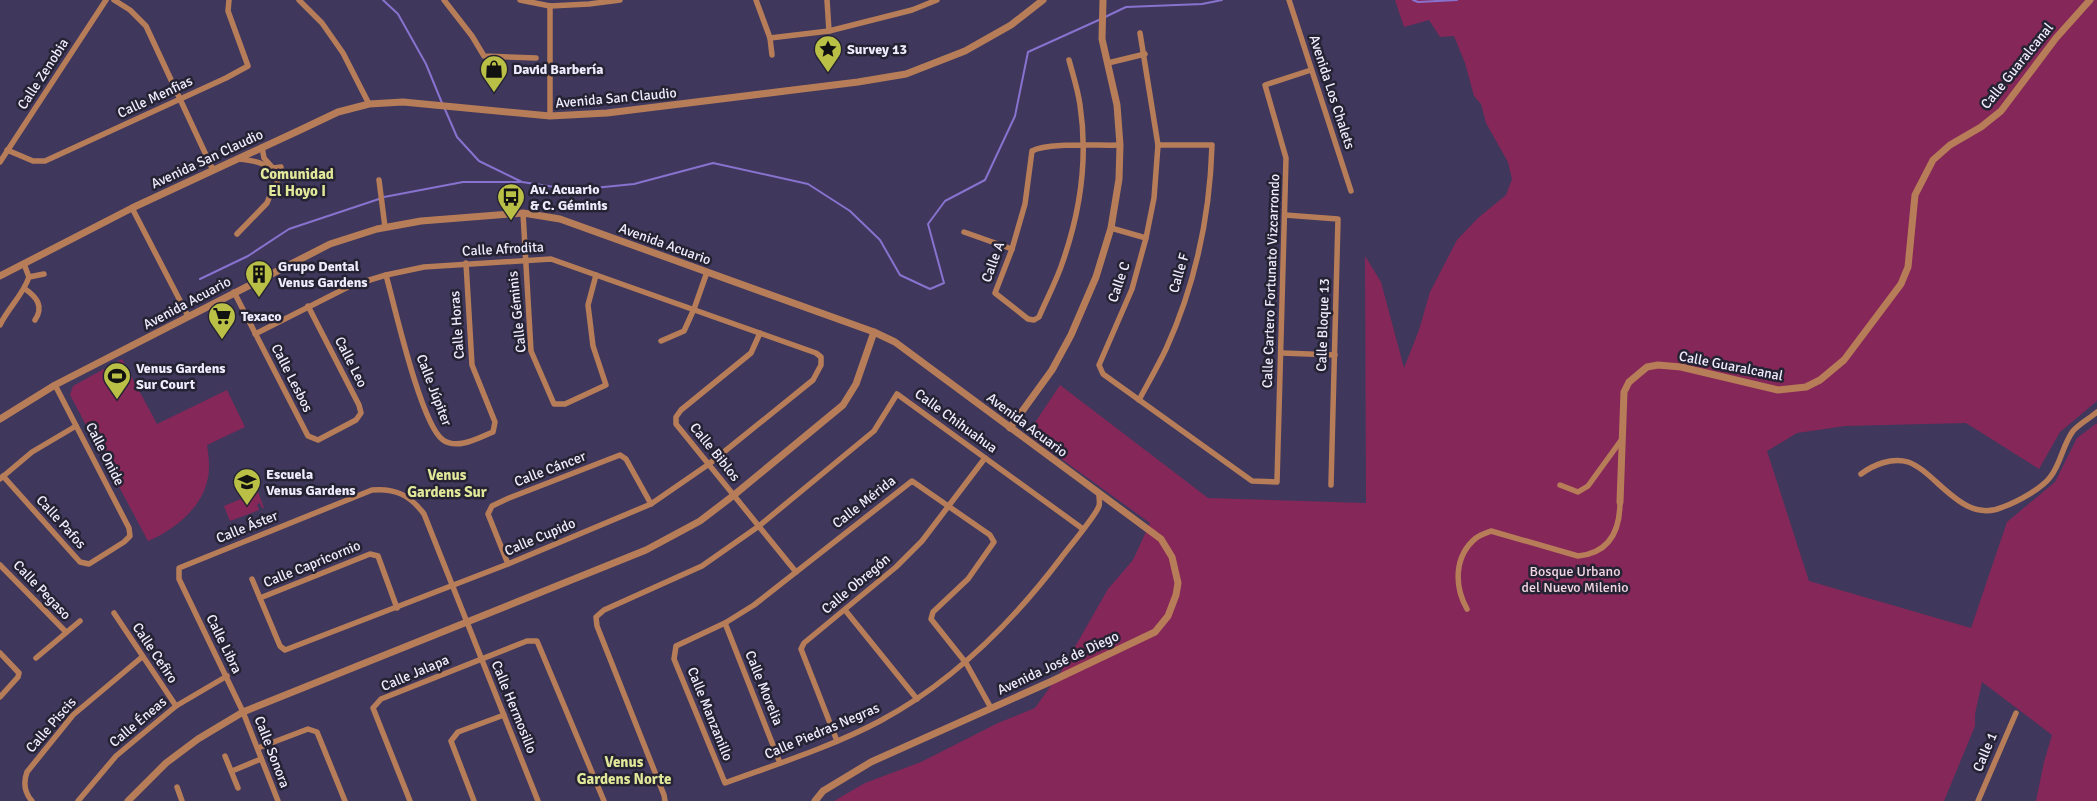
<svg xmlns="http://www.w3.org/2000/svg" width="2097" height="801" viewBox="0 0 2097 801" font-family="Signika,sans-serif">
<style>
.green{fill:#852758}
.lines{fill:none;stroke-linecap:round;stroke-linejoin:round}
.stream{stroke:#8773cf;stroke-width:2}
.minor{stroke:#b77d59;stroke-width:5.5}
.tertiary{stroke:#b77d59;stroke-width:7}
.labels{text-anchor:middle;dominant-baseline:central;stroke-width:5;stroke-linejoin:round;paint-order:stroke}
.poi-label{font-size:14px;font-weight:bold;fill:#efecfe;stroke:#252333;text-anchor:start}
.street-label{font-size:14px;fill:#efecfe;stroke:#252333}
.park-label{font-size:14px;fill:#f3d7e2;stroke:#252333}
.neighbourhood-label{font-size:15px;font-weight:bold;fill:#e2e89a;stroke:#252333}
</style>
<rect width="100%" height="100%" fill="#3f385c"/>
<g class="green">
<path d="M1395 0H2097V401L2060 432 2039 469 1966 423 1845 426 1797 433 1767 451 1809 581 1971 628 2007 522 2055 482 2077 438 2097 423V801H2036L2044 762 2052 735 1982 682 1975 714V726L1944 801H834L865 783 921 762 998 723 1035 708 1060 673 1108 589 1133 560 1150 523 1031 437 1032 427 1060 385 1208 498 1366 503 1365 256 1381 282 1404 368 1419 330 1430 292 1457 240 1478 218 1506 195 1512 179 1508 162 1486 123 1481 104 1474 96 1465 63 1454 36 1440 37 1429 20 1404 27Z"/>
<path d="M122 359 157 424 227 390 245 427 207 445C208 452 209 459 209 465 210 501 179 528 148 541L70 395 73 386Z"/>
<path d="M258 492 264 508H262L260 503 257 504 259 510 230 521 224 506Z"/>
</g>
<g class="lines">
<g class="stream">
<path d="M383 0 398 14 426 64 442 103"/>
<path d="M1413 0 1418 2 1457 0"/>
<path d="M1105 17 1126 7 1202 4 1222 0"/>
<path d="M444 107 457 137 479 161 522 182 574 190 634 184 713 163 808 184 850 211 880 240 900 275 930 289 944 283 928 224 945 201 985 180 1015 116 1028 52 1101 19"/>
<path d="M384 197 463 182H520"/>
<path d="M200 279 248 256 289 229 379 199"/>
</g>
<g class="minor">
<path d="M114 0 130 10 146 26 213 170"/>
<path d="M299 0 322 23 343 53 369 104"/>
<path d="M444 0 472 36 484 56 536 58"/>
<path d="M520 0 550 6 589 4 620 0"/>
<path d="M756 0 770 38 772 55"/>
<path d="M827 0 829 31"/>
<path d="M1289 0 1351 191"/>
<path d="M550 6V116"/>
<path d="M1140 33 1158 145 1154 198 1146 238 1132 289 1099 365 1103 374 1252 481 1277 482 1286 158 1265 85 1311 70"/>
<path d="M770 38 829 31 912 10 937 0"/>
<path d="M1069 60C1073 75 1078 90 1080 105 1088 157 1080 212 1063 261 1057 280 1047 298 1039 317L1034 320 1028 319 995 293 1012 249 1025 204 1032 151C1048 142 1100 146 1120 145"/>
<path d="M1108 63 1145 54"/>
<path d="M262 147 264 158 273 168 281 167"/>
<path d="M7 150 33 161H45L226 78 248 66 228 11 229 0"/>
<path d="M0 162 106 0"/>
<path d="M379 180 385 227"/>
<path d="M132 208 188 316"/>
<path d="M523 213 531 351 554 404H565L606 385 593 346 588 305 596 275"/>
<path d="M1285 215 1338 219 1331 485"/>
<path d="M1111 228 1146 238"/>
<path d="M964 232 1012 249"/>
<path d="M237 234 267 203 271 193 278 184C270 162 258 161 238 159"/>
<path d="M386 275C394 304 421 425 443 440 458 450 478 438 493 432L495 422 472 365 466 263"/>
<path d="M29 277 44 274"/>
<path d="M25 289C37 297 44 307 35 320"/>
<path d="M234 292 308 436 318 440 356 420 361 413 359 405 308 306"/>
<path d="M0 325C8 308 23 295 29 277L24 264"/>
<path d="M760 333 751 353 681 410 676 417V424L796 572"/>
<path d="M661 341 684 331 694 309 707 272"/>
<path d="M1282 353 1335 355"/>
<path d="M1139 400C1148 383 1158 366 1166 349 1195 285 1210 215 1212 145H1158"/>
<path d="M1861 474C1873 465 1892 457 1908 462 1937 472 1962 525 2003 507 2017 502 2043 488 2051 476 2061 463 2063 444 2073 431 2079 424 2090 418 2097 412"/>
<path d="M3 476 80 562 89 564 124 542 130 536 129 528 55 385"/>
<path d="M0 479 32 452 76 426"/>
<path d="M1560 485 1578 492 1588 486 1622 439"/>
<path d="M508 564 488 514 492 506 509 498 620 455 626 459 651 504"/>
<path d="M0 565 66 632"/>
<path d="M252 579 280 646 285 650 508 564 651 504 709 464 813 380 821 365V357L816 353 551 259 424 267 386 275 350 286 255 334"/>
<path d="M260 598 370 554 378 556 397 608"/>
<path d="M1467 609C1454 586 1454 556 1476 538 1480 535 1486 533 1491 531L1578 556C1609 553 1620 531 1620 502"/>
<path d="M845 610 917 699"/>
<path d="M114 613 176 706"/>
<path d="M725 623 780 763"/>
<path d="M0 653 19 673 18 677 0 697"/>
<path d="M36 658 80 621"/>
<path d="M991 708 966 663 931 619 933 612 968 579 994 542 990 535 912 481 754 605 725 623 676 646 674 659 725 783C777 764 831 747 880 721 953 682 1011 624 1061 558 1069 547 1095 517 1099 506 1100 503 1099 498 1099 495"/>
<path d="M837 741 801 649 804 643 896 567 922 541 985 458"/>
<path d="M258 748 308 729 317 732 345 801"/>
<path d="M225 756 238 788"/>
<path d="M232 771 261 759"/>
<path d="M177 787 182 801"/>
<path d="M32 801C24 792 23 783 27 772L73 715 142 657"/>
<path d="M78 801 116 756 176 706 227 676"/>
<path d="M278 801 243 712 179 579V568L372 490C395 488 410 495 424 514L538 801"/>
<path d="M410 801 373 708 381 699 527 641H537L604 801"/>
<path d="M474 801 451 741 458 732 504 715"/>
<path d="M665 801 664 795 597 626 596 617 604 610 702 566 759 526 874 431 897 394 1083 529"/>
<path d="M1978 801 2016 713"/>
</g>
<g class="tertiary">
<path d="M0 276 132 208 298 131 338 112 369 104 403 102 550 116 607 113 858 82 906 74 965 51 1011 25 1043 0"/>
<path d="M0 419 55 385 330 244 377 229 421 221 523 213 560 219 874 332 895 342 1161 539 1172 557 1178 583 1176 595 1168 616 1155 632 1052 681 871 762 823 791 815 801"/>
<path d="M1010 428 1052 370 1071 335 1096 277 1111 228 1119 179 1120 145 1117 105 1102 39 1103 0"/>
<path d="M1620 502 1624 392 1629 382 1647 367 1658 365 1681 367 1778 390 1806 387 1820 380 1844 360 1901 284 1908 267 1915 195 1933 160 1950 145 1981 127 2001 111 2056 38 2090 0"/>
<path d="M128 801 166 763 198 739 243 712 646 550 700 521 734 495 843 405 856 384 874 332"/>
</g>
</g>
<defs>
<g id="sight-pin" transform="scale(1.4375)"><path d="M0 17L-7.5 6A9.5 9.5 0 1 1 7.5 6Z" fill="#bac045" stroke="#252333"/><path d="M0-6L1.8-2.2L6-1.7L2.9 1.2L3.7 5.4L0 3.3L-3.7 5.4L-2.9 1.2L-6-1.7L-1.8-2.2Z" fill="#111"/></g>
<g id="shop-pin" transform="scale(1.4375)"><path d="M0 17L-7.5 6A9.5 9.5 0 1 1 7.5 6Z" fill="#bac045" stroke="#252333"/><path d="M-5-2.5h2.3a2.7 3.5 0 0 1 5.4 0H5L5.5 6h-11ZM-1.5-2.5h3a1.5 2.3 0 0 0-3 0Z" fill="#111"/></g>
<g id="bus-pin" transform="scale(1.4375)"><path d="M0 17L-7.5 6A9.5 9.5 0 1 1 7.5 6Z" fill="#bac045" stroke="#252333"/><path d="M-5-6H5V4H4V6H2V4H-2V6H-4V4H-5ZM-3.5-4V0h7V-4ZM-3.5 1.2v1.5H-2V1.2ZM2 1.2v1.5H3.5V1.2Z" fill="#111"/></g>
<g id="building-pin" transform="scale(1.4375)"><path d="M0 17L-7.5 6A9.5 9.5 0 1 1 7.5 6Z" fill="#bac045" stroke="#252333"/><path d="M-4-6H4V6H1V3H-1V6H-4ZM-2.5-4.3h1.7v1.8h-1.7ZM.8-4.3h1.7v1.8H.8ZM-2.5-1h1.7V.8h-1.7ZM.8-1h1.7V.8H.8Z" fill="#111"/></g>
<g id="supermarket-pin" transform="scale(1.4375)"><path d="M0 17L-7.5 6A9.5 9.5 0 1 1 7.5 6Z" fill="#bac045" stroke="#252333"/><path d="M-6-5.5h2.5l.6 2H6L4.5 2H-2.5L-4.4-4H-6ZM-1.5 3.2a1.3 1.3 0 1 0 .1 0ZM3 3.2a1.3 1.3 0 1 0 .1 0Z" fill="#111"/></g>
<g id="stadium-pin" transform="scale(1.4375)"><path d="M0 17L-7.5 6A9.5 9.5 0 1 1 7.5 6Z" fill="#bac045" stroke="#252333"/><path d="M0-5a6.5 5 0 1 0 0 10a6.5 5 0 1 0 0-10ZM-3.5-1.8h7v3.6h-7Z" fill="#111"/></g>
<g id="school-pin" transform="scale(1.4375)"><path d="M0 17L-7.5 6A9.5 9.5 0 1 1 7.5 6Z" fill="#bac045" stroke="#252333"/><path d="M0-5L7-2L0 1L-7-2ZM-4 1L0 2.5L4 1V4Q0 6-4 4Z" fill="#111"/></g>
</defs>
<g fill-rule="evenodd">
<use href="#sight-pin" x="828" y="49"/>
<use href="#shop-pin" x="494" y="69"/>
<use href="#bus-pin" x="511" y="197"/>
<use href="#building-pin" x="259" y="274"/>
<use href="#supermarket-pin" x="222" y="316"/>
<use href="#stadium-pin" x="117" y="376"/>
<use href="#school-pin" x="247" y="482"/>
</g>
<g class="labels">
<g class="poi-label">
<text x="847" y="49">Survey 13</text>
<text x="513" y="69">David Barbería</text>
<text x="530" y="189">Av. Acuario<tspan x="530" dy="16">&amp; C. Géminis</tspan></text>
<text x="278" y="266">Grupo Dental<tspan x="278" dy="16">Venus Gardens</tspan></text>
<text x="241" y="316">Texaco</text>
<text x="136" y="368">Venus Gardens<tspan x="136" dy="16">Sur Court</tspan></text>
<text x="266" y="474">Escuela<tspan x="266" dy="16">Venus Gardens</tspan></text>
</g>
<g class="street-label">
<text transform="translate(2017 66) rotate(-51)">Calle Guaralcanal</text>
<text transform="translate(43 74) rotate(-57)">Calle Zenobia</text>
<text transform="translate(1332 92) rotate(72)">Avenida Los Chalets</text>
<text transform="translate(155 97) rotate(-25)">Calle Menfias</text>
<text transform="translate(616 98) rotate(-5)">Avenida San Claudio</text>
<text transform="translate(207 159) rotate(-25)">Avenida San Claudio</text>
<text transform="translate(665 244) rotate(20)">Avenida Acuario</text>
<text transform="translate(503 249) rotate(-3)">Calle Afrodita</text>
<text transform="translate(993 262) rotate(-70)">Calle A</text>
<text transform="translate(1179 273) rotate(-74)">Calle F</text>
<text transform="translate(1271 281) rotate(-88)">Calle Cartero Fortunato Vizcarrondo</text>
<text transform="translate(1119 282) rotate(-71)">Calle C</text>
<text transform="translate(187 303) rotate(-28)">Avenida Acuario</text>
<text transform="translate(517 312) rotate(-96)">Calle Géminis</text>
<text transform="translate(457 325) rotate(-94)">Calle Horas</text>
<text transform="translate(1323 325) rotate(-88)">Calle Bloque 13</text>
<text transform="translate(351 362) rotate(63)">Calle Leo</text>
<text transform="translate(1731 366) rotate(11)">Calle Guaralcanal</text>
<text transform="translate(292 378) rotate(63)">Calle Lesbos</text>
<text transform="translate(434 390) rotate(69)">Calle Júpiter</text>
<text transform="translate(956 421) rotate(36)">Calle Chihuahua</text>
<text transform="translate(1027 425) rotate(37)">Avenida Acuario</text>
<text transform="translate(715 452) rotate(51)">Calle Biblos</text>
<text transform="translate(105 454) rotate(63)">Calle Onide</text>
<text transform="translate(550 469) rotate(-21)">Calle Cáncer</text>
<text transform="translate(864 502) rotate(-38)">Calle Mérida</text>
<text transform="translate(61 522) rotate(48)">Calle Pafos</text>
<text transform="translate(247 527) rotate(-22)">Calle Áster</text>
<text transform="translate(540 537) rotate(-23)">Calle Cupido</text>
<text transform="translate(312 564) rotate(-22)">Calle Capricornio</text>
<text transform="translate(856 584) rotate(-40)">Calle Obregón</text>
<text transform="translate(42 590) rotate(46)">Calle Pegaso</text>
<text transform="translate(224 644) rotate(64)">Calle Libra</text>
<text transform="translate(155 653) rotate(56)">Calle Cefiro</text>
<text transform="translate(1058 663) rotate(-25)">Avenida José de Diego</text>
<text transform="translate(415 673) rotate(-23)">Calle Jalapa</text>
<text transform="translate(764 688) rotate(68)">Calle Morelia</text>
<text transform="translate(514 707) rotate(68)">Calle Hermosillo</text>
<text transform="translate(710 714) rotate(68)">Calle Manzanillo</text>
<text transform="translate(138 722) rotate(-40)">Calle Éneas</text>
<text transform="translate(51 725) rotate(-49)">Calle Piscis</text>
<text transform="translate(822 731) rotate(-23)">Calle Piedras Negras</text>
<text transform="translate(272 752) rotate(69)">Calle Sonora</text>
<text transform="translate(1985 752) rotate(-67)">Calle 1</text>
</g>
<g class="park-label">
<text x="1575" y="571">Bosque Urbano<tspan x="1575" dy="16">del Nuevo Milenio</tspan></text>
</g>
<g class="neighbourhood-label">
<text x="297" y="174">Comunidad<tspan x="297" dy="17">El Hoyo I</tspan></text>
<text x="447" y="475">Venus<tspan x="447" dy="17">Gardens Sur</tspan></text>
<text x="624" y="762">Venus<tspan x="624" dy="17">Gardens Norte</tspan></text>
</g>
</g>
</svg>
